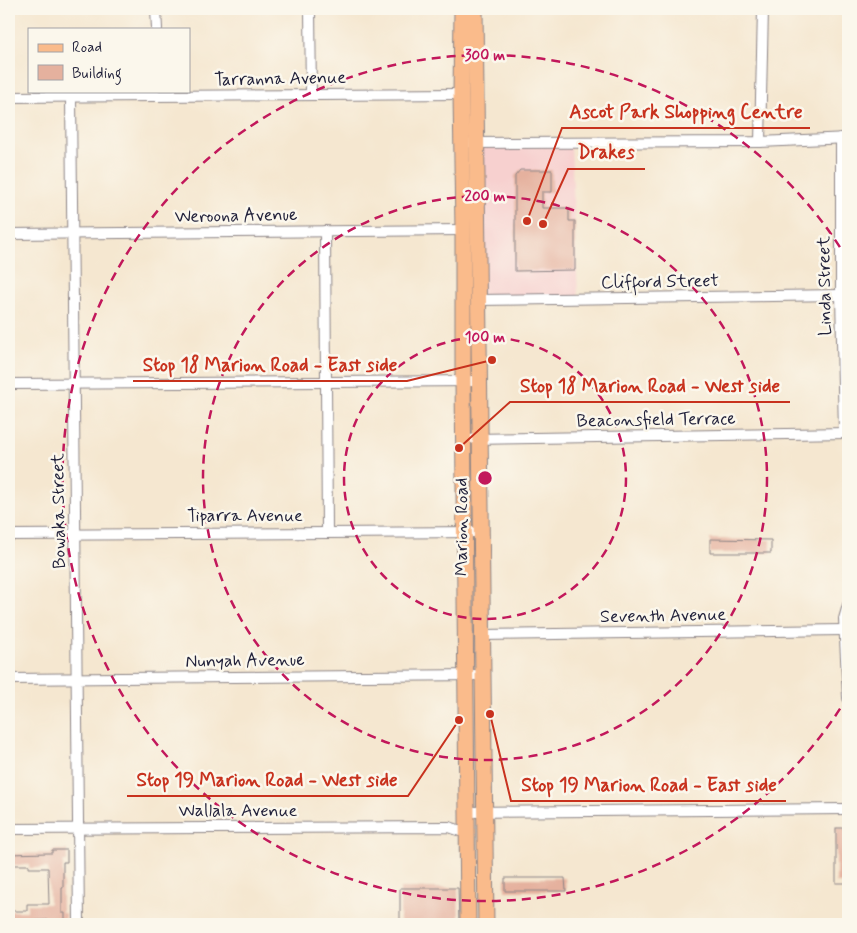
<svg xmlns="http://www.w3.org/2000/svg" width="857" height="933" viewBox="0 0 857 933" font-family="Mynerve,sans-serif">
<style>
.built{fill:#f7d0cf}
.building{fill:#e5b19e}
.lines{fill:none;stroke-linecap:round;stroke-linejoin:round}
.street-casing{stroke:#8c8486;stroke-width:12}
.primary-casing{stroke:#8c8486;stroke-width:17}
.street{stroke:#fff;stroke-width:10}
.primary{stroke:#fabb8b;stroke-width:15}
.ring{fill:none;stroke:#c2185b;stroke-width:2.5;stroke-dasharray:9 6}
.labels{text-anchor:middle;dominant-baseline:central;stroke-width:5;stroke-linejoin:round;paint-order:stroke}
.street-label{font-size:18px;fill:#22223b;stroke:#fbf7ec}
.centre{fill:#c2185b;stroke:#fbf7ec;stroke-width:2.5}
.ring-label{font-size:15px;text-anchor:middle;font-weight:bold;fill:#c2185b;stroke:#fbf7ec;stroke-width:5;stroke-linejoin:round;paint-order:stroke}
.leader{fill:none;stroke:#c8321e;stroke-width:2}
.callout-dot{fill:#c8321e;stroke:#fbf7ec;stroke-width:2}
.callout-label{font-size:19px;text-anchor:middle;font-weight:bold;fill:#c8321e;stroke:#fbf7ec;stroke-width:5;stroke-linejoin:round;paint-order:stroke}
</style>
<rect width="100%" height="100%" fill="#fbf7ec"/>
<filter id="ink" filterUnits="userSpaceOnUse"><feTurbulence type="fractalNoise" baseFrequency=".02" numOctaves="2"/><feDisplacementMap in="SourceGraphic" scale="10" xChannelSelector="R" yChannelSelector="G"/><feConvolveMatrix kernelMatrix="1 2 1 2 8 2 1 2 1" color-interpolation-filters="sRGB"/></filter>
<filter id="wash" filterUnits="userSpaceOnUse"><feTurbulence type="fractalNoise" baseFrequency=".0096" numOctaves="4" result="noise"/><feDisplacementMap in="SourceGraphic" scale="20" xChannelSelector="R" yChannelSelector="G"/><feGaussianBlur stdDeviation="1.12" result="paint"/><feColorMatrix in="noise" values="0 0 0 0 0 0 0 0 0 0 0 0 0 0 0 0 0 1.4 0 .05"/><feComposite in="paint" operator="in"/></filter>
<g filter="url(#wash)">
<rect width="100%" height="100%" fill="#f5e7d0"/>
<path class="built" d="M571 145 578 297 479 296 480 146Z"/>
<g id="blocks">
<g class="building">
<path d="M520 170H552V192H542V208H569V221H575V270L515 271V176Z"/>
<path d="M710 539 771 540V553H710Z"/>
<rect x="836" y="828" width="12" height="55"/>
<path d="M52 850H67V862H63V888H62V913H65V924H48V920L16 921V924H9V911H27V904H49L48 868H29V865H9V854L48 853H52Z"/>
<path d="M505 878H565L566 891H505Z"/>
<path d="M400 888H458L459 924H400Z"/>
</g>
</g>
</g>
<g filter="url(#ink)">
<use href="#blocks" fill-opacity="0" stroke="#8c8486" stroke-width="1"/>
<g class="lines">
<g class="street-casing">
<g id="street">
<path d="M156 9 157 29"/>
<path d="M310 9 311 95"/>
<path d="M9 97 461 94"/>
<path d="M71 97 79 924"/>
<path d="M841 138V295L844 433"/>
<path d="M760 142 763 9"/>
<path d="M472 143 760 142 848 138"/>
<path d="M325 231 327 532"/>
<path d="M9 234 463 230"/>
<path d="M479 300 841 295"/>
<path d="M9 384 480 381"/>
<path d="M474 439 848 433"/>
<path d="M9 535 481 532"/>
<path d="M848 605 844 619 848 698"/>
<path d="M482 635 844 630"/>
<path d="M9 679 482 675"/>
<path d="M467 812 848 809"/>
<path d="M9 829 449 827 467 833"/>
</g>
</g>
<g class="primary-casing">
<g id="primary">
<path d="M462 9 461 94 463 230V381L468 924"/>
<path d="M475 9 486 924"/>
</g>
</g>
<use href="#street" class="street"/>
<use href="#primary" class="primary"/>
</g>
</g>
<g class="ring">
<circle cx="485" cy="478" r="141"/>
<circle cx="485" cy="478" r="282"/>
<path d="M848 696A423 423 0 1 1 848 260"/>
</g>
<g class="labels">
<g class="street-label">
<text transform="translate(280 79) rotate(-1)">Tarranna Avenue</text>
<text transform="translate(236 216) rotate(-1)">Weroona Avenue</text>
<text transform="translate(660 282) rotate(-1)">Clifford Street</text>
<text transform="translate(825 286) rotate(-91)">Linda Street</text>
<text transform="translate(656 420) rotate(-1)">Beaconsfield Terrace</text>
<text transform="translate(59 511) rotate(-91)">Bowaka Street</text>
<text x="245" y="516">Tiparra Avenue</text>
<text transform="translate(462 527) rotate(-90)">Marion Road</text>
<text transform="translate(663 616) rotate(-1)">Seventh Avenue</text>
<text transform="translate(245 661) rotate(-1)">Nunyah Avenue</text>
<text x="238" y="811">Wallala Avenue</text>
</g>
</g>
<circle cx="485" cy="478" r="8" class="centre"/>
<g class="ring-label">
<text x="485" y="60">300 m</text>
<text x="485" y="201">200 m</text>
<text x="485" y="342">100 m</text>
</g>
<path class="leader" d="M527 221L562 128H810M543 224L568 169H645M492 360L407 381H133M459 448L510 402H790M459 720L408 796H127M490 714L511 801H786"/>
<g class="callout-dot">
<circle cx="527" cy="221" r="5"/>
<circle cx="543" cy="224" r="5"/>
<circle cx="492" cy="360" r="5"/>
<circle cx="459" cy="448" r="5"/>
<circle cx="459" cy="720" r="5"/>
<circle cx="490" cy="714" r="5"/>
</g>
<g class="callout-label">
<text x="686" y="118">Ascot Park Shopping Centre</text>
<text x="606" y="158">Drakes</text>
<text x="270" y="371">Stop 18 Marion Road - East side</text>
<text x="650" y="392">Stop 18 Marion Road - West side</text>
<text x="267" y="786">Stop 19 Marion Road - West side</text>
<text x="649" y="791">Stop 19 Marion Road - East side</text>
</g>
<rect width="857" height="933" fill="none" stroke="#fbf7ec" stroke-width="30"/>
<rect x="28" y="28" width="162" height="65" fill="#fbf7ec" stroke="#a4a2a5"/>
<rect x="38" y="44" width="25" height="8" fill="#fabb8b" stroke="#a4a2a5"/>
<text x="72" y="52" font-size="15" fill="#22223b">Road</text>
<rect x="38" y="65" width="25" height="15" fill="#e5b19e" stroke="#a4a2a5"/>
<text x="72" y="78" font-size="15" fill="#22223b">Building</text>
</svg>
